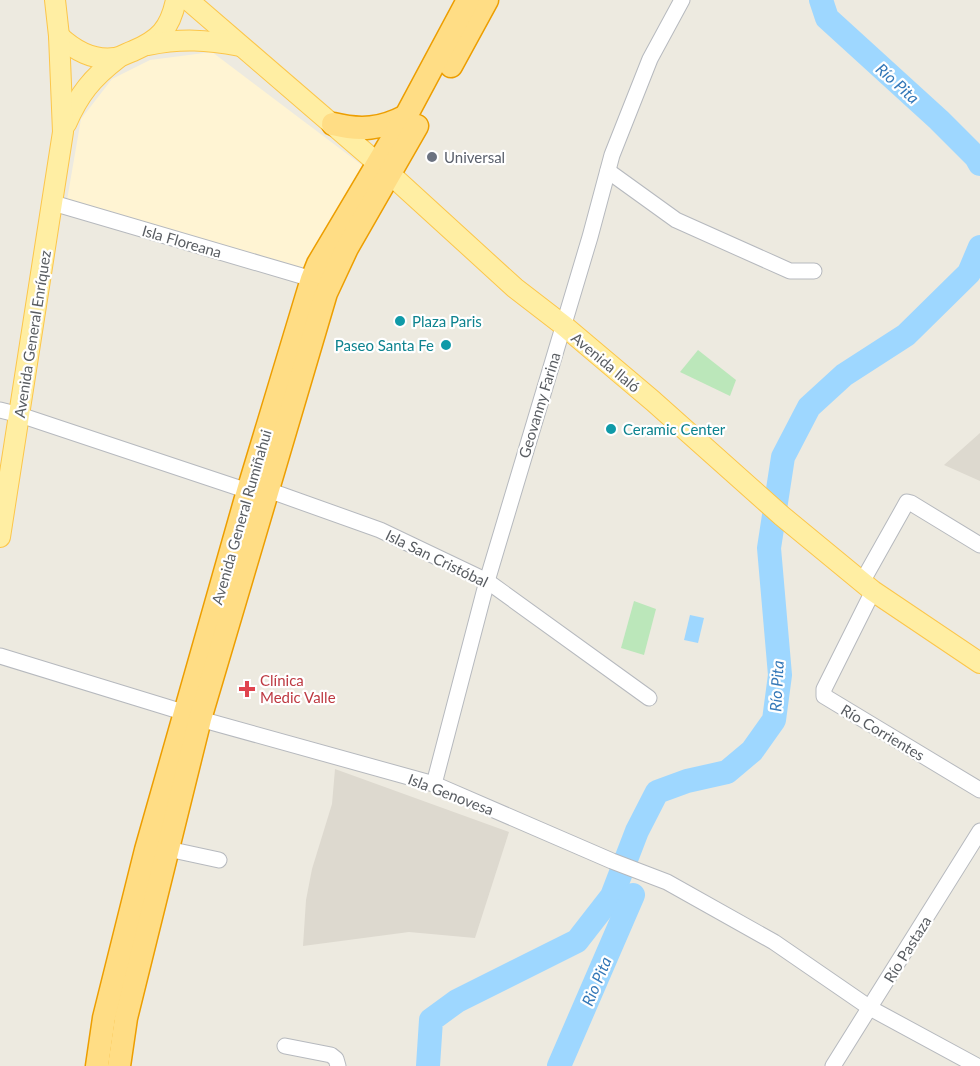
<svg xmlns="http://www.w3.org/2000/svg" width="980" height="1066" viewBox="0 0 980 1066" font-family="Lato,sans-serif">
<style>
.commercial{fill:#fff4d3}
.education{fill:#ddd9cf}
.green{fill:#bbe7ba}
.water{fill:#9ed7ff}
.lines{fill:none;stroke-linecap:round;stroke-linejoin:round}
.river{stroke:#9ed7ff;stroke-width:24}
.minor-casing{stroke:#b6b9be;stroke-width:17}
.major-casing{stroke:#fcc64a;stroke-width:22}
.highway-casing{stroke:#ed9e00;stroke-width:25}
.minor{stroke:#fff;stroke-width:15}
.major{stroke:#ffeea3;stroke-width:20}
.highway{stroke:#ffdd85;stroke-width:22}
.worship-dot{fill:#6b7280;stroke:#fff;stroke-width:2}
.culture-dot{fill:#0f9aa8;stroke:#fff;stroke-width:2}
.health-dot{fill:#e0444e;stroke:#fff;stroke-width:2}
.labels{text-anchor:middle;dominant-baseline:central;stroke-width:4.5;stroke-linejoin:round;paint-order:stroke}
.worship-label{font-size:15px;fill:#5b616d;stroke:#fff;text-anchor:start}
.street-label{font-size:15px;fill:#595d62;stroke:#fff}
.culture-label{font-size:15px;fill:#0d838f;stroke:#fff;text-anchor:start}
.health-label{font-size:15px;fill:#be3a42;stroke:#fff;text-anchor:start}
.water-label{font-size:16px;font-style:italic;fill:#3478b8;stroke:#fff}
</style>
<rect width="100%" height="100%" fill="#edeae0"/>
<path class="commercial" d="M212 52 363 166 306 269 67 200 81 119 112 79 150 60Z"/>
<g class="education">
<path d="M980 433V481L944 465Z"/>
<path d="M335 769 509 832 475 938 409 932 303 946 306 900 312 869 332 804Z"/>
</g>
<g class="green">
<path d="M698 350 736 380 730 396 680 372Z"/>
<path d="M634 601 656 609 644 655 621 648Z"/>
</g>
<path class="water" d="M690 615 704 618 698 643 684 640Z"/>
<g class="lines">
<g class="river">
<path d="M821 0 827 18 939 120 976 157 980 164"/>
<path d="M428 1066 431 1020 457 1001 577 941 612 896 637 831 657 792 687 781 727 772 752 751 774 720 780 675 769 548 783 457 809 407 844 375 906 335 969 273 980 247"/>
<path d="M559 1066 633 895"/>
</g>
<g class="minor-casing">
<g id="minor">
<path d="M608 171 676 220 790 271H814"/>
<path d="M53 203 312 279"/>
<path d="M0 410 20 415 248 491"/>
<path d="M268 490 380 530 487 581 649 698"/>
<path d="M862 582 907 502 911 503 980 545"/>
<path d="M873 591 824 689V696L980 790"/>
<path d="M0 656 186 713 200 719 434 784 612 861 667 882 774 942 870 1008 977 1066"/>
<path d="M434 784 487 581 590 237 612 155 650 59 682 0"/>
<path d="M168 849 219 860"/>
<path d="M285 1046 331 1055 336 1059 338 1066"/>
<path d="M833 1066 980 831"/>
</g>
</g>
<g class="major-casing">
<g id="major">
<path d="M188 0 390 174 515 288 563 325 653 401 782 516 873 591 980 663"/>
<path d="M59 36C74 50 94 61 115 58 121 57 127 53 133 51 159 40 170 29 176 0"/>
<path d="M148 45C182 38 207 40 240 46"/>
<path d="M66 124C79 94 92 78 118 58"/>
<path d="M0 537 63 132 59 36 55 0"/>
</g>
</g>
<g class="highway-casing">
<g id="highway">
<path d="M451 66 487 0"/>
<path d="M333 124C361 131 381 129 406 116"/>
<path d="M97 1066 104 1018 146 850 248 491 312 279 318 264 406 116 468 0"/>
<path d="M119 1066 126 1018 200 719 326 293 347 248 417 126"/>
</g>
</g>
<use href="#minor" class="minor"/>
<use href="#major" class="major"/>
<use href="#highway" class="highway"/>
</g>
<circle class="worship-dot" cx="432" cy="157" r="6"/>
<g class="culture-dot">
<circle cx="400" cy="321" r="6"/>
<circle cx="446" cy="345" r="6"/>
<circle cx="611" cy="429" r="6"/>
</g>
<path class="health-dot" d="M244 680h6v6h6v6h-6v6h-6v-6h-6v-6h6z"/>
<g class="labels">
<g class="worship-label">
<text x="444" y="157">Universal</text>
</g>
<g class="street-label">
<text transform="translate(182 241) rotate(16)">Isla Floreana</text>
<text transform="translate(32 334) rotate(-81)">Avenida General Enríquez</text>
<text transform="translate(606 362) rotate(40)">Avenida Ilaló</text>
<text transform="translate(539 405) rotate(-73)">Geovanny Farina</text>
<text transform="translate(241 517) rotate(-74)">Avenida General Rumiñahui</text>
<text transform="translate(437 558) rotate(26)">Isla San Cristóbal</text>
<text transform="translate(883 732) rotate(31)">Río Corrientes</text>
<text transform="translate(451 794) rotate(21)">Isla Genovesa</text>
<text transform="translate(907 949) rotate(-58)">Río Pastaza</text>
</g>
<g class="culture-label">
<text x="412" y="321">Plaza Paris</text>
<text x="434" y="345" text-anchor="end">Paseo Santa Fe</text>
<text x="623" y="429">Ceramic Center</text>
</g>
<g class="health-label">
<text x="260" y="680">Clínica<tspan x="260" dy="17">Medic Valle</tspan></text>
</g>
<g class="water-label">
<text transform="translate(898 83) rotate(42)">Río Pita</text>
<text transform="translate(776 686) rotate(-87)">Río Pita</text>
<text transform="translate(596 981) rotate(-67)">Rio Pita</text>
</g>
</g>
</svg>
